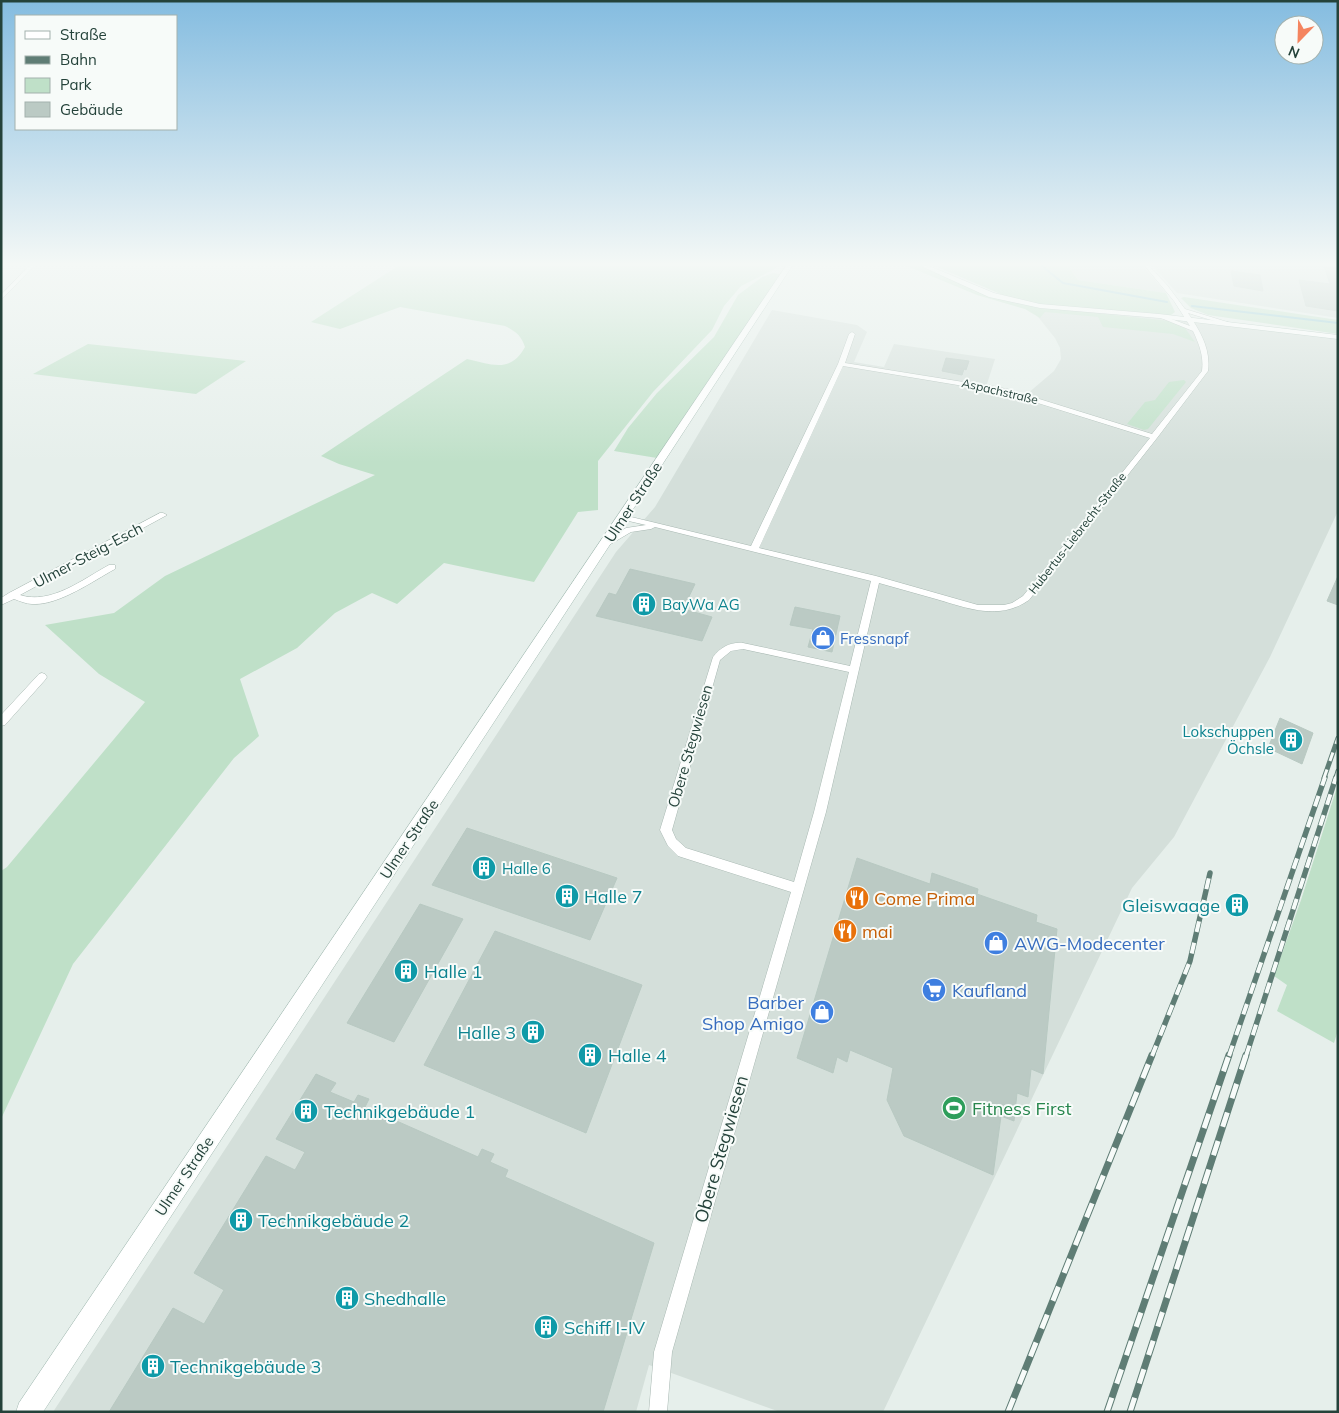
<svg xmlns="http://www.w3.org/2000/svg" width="1339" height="1413" viewBox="0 0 1339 1413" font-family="Mulish,sans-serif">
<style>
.built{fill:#d4dfda}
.green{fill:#bfe0c8}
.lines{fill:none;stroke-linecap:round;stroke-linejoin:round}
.stream{stroke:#8ec9d4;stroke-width:2}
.building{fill:#bbcac4;stroke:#b8c9c2}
.minor-casing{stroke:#a8b8b2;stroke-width:1}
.secondary-casing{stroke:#a4bbb3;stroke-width:1}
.minor{fill:#fff;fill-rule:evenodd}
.secondary{fill:#fff;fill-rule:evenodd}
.rail-far2-casing{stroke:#5f7d75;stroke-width:5}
.rail-far1-casing{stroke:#5f7d75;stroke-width:5.5}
.rail-casing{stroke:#5f7d75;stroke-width:7}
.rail-far2{stroke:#f7fbf9;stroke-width:3;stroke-dasharray:9;stroke-linecap:butt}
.rail-far1{stroke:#f7fbf9;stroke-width:4;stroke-dasharray:11;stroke-linecap:butt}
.rail{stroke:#f7fbf9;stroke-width:5;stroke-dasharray:15;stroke-linecap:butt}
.labels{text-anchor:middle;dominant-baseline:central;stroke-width:4;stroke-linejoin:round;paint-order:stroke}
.far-street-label{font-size:12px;fill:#24423a;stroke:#f7fbf9}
.street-label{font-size:15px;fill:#24423a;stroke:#f7fbf9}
.culture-label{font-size:15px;fill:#0d838f;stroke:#f7fbf9;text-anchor:start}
.shop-label{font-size:15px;fill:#366cbe;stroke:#f7fbf9;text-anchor:start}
.near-culture-label{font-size:18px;fill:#0d838f;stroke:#f7fbf9;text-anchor:start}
.near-food-label{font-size:18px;fill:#c56008;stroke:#f7fbf9;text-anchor:start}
.near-shop-label{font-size:18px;fill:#366cbe;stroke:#f7fbf9;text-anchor:start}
.near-leisure-label{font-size:18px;fill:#27864d;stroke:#f7fbf9;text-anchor:start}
.near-street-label{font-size:18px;fill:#24423a;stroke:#f7fbf9}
</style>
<rect width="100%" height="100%" fill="#e6efeb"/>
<g class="built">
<path d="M1068 266H1143L1166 293 1078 280Z"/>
<path d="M1153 266H1338V318L1177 293Z"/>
<path d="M1030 307 1192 321 1338 339V511L1270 657 1174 837 1132 888 883 1412H780L649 1365 636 1412H53L616 552 655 507 772 310 857 325 867 332 854 362 884 367 894 344 995 359 987 384 1027 394 1054 371 1061 359 1060 348 1055 338Z"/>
</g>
<g class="green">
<path d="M398 266H778L775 269 741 286 724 306 712 330 653 392 598 461V510L578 512 534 582 444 563 397 604 372 593 335 613 297 648 240 679 259 736 234 758 73 964 1 1119V871L7 867 145 702 99 674 45 625 114 613 165 576 375 475 339 464 321 456 467 359C491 364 510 374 525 347 521 335 515 331 505 326L400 307 340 329 311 322Z"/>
<path d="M907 266H923L965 285 1039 307 1170 321 1185 328 1195 342 1173 334 1103 327 1098 317 1045 312 1040 318 1025 309 977 295Z"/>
<path d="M935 266H1068L1078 280 1166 293 1175 312 1171 315H1165L1044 305 1005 296Z"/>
<path d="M773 273 780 274 657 458 614 451 628 428 657 393 714 337 738 295 762 277Z"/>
<path d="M1184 297 1338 320V334L1208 315 1191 308 1181 298Z"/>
<path d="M88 344 246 361 196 394 33 374Z"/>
<path d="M1184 380 1186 382 1148 429 1144 430 1127 424 1145 402 1155 400 1169 382Z"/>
<path d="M1338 784V1030L1334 1043 1277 1011 1287 985 1274 976 1301 900Z"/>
</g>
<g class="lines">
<g class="stream">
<path d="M1042 266 1063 283 1167 302"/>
<path d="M1192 306 1338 323"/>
</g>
</g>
<g class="building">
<path d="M1324 266H1338V311L1306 306 1299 280 1330 284Z"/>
<path d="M1231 271 1260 275 1263 291 1234 286Z"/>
<path d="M946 358 969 361 966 370 964 369 962 375 942 371Z"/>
<path d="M630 569 695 584 683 609 712 617 702 641 596 616 609 593 616 595Z"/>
<path d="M1338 576V605L1327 601Z"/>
<path d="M795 607 840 616 832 652 808 647 813 629 790 625Z"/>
<path d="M1280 718 1313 733 1302 764 1268 748Z"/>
<path d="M467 828 617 878 590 940 432 885Z"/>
<path d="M857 858 930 884 932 873 978 889 977 894 1037 915 1036 922 1057 929 1043 1074 1031 1069 1028 1097 1017 1093 1014 1121 1001 1116 993 1175 904 1136 887 1100 893 1068 850 1050 847 1062 837 1057 833 1073 797 1058Z"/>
<path d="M420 904 463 919 394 1042 347 1023Z"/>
<path d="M495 931 642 985 586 1133 424 1065Z"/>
<path d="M316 1074 336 1083 330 1092 354 1102 358 1095 369 1099 365 1107 478 1157 482 1149 494 1154 490 1162 508 1170 505 1177 654 1243 603 1412H109L173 1308 204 1324 224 1290 194 1273 266 1156 295 1170 305 1152 276 1139Z"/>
</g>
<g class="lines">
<g class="minor-casing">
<g id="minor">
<path d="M29 266H34L1 300V295Z"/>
<path d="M1145 266H1149L1167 285 1185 309 1234 324 1231 326 1188 313C1200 331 1211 349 1208 371L1157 438 1029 600C999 621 967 608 936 599 917 594 898 588 879 583L826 812 672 1352 667 1412H649L654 1352 791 892 678 856 668 846 660 830 713 657C721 647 730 642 743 643L850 666 871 581 655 527 651 529 631 532 609 545 606 546 602 543 626 528 646 525 620 519 619 517 623 515 751 546 838 364 849 334 852 332 855 334 845 363 1007 389 1152 434 1202 371C1204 356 1199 344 1193 331L1156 316 1161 315 1190 326 1174 301ZM843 366 1006 393 1150 438 1023 596 1012 603 1004 605H978L876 576 759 548ZM743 649 849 672 814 812 794 882 686 848 676 839 672 830 720 660 731 651Z"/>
<path d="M160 513H163L167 515 20 595C51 605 83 579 109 565H115V569C93 581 58 606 32 604 26 604 20 601 14 599L1 605V598L9 593Z"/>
<path d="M42 673 45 674 47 677 45 680 5 725 1 726V715L39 674Z"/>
</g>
</g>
<g class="secondary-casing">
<g id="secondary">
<path d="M786 266H792L43 1412H16L19 1403Z"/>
<path d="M921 266H929L994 293 1040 304 1159 314 1338 335V339L1159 318 1040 308 989 297Z"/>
</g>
</g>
<use href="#minor" class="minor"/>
<use href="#secondary" class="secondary"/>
<g class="rail-far2-casing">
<g id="rail-far2">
<path d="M1324 778 1338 738"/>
<path d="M1336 778 1338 771"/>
</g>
</g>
<g class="rail-far1-casing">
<g id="rail-far1">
<path d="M1152 1056 1190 961 1210 873"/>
<path d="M1229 1056 1325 777"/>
<path d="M1246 1056 1336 777"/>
</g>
</g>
<g class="rail-casing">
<g id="rail">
<path d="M1008 1412 1152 1055"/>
<path d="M1107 1412 1229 1055"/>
<path d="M1130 1412 1246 1055"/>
</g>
</g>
<use href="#rail-far2" class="rail-far2"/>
<use href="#rail-far1" class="rail-far1"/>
<use href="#rail" class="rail"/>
</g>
<linearGradient id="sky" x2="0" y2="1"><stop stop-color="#84bce0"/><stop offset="0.57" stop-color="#f4f8f6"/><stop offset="1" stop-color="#f4f8f6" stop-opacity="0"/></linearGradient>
<rect width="1339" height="463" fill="url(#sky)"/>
<defs>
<g id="building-disc" transform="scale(1.25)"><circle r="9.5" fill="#0f9aa8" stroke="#f7fbf9"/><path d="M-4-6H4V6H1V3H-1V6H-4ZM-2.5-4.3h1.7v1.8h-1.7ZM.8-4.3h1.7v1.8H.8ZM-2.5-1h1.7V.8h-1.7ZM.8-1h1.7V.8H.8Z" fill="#fff"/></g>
<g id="shop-disc" transform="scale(1.25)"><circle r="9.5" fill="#3f7fe0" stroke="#f7fbf9"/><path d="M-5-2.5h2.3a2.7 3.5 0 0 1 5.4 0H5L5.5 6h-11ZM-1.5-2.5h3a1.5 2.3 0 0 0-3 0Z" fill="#fff"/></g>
<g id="restaurant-disc" transform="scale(1.25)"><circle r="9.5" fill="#e8710a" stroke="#f7fbf9"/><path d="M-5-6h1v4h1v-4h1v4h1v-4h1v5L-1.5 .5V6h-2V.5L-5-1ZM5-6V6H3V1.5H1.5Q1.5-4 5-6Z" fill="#fff"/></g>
<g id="supermarket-disc" transform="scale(1.25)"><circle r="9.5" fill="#3f7fe0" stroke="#f7fbf9"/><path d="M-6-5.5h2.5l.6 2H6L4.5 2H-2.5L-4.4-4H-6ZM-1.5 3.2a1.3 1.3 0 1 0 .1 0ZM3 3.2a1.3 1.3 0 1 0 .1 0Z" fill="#fff"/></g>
<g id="stadium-disc" transform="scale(1.25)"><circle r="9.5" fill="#2e9e5b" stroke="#f7fbf9"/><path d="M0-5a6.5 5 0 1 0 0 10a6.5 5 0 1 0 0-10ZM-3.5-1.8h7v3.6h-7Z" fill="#fff"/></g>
</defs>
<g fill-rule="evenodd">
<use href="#building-disc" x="644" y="604"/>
<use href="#shop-disc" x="823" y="638"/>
<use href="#building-disc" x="1291" y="740"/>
<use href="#building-disc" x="484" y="868"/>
<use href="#building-disc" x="567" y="896"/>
<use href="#restaurant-disc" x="857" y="898"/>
<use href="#building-disc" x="1237" y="905"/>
<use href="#restaurant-disc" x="845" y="931"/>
<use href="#shop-disc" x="996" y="943"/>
<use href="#building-disc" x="406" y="971"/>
<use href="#supermarket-disc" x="934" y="990"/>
<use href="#shop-disc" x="822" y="1012"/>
<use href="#building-disc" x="533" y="1032"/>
<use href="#building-disc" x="590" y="1055"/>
<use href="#stadium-disc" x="954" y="1108"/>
<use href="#building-disc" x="306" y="1111"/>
<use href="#building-disc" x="241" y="1220"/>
<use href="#building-disc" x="347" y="1298"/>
<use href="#building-disc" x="546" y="1327"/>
<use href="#building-disc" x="153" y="1366"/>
</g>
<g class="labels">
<g class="far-street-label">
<text transform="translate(1000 391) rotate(13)">Aspachstraße</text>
<text transform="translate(1077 533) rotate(-52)">Hubertus-Liebrecht-Straße</text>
</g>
<g class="street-label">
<text transform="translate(633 502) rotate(-57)">Ulmer Straße</text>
<text transform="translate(88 555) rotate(-28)">Ulmer-Steig-Esch</text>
<text transform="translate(690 746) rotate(-74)">Obere Stegwiesen</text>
<text transform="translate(409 839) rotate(-56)">Ulmer Straße</text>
<text transform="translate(184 1176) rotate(-56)">Ulmer Straße</text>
</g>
<g class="culture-label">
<text x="662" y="604">BayWa AG</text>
<text x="1274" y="731" text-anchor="end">Lokschuppen<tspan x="1274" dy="17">Öchsle</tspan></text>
<text x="502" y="868">Halle 6</text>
</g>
<g class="shop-label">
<text x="840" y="638">Fressnapf</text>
</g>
<g class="near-culture-label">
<text x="584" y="896">Halle 7</text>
<text x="1220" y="905" text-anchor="end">Gleiswaage</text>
<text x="424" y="971">Halle 1</text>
<text x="516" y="1032" text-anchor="end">Halle 3</text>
<text x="608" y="1055">Halle 4</text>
<text x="324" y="1111">Technikgebäude 1</text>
<text x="258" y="1220">Technikgebäude 2</text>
<text x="364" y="1298">Shedhalle</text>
<text x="564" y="1327">Schiff I-IV</text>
<text x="170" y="1366">Technikgebäude 3</text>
</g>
<g class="near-food-label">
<text x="874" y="898">Come Prima</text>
<text x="862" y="931">mai</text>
</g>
<g class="near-shop-label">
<text x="1014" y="943">AWG-Modecenter</text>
<text x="952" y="990">Kaufland</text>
<text x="804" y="1002" text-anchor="end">Barber<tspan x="804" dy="21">Shop Amigo</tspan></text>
</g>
<g class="near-leisure-label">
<text x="972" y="1108">Fitness First</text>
</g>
<g class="near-street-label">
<text transform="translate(721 1149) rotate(-74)">Obere Stegwiesen</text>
</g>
</g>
<rect width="1339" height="1413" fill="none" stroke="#24423a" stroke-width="5"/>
<rect x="15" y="15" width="162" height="115" fill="#f7fbf9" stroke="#a3b1ad"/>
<rect x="25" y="31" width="25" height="8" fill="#ffffff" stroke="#a3b1ad"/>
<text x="60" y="40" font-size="15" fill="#24423a">Straße</text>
<rect x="25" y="56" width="25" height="8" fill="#5f7d75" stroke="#a3b1ad"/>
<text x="60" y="65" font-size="15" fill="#24423a">Bahn</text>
<rect x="25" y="78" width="25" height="15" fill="#bfe0c8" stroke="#a3b1ad"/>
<text x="60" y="90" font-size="15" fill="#24423a">Park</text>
<rect x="25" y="102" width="25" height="15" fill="#bbcac4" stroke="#a3b1ad"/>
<text x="60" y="115" font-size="15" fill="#24423a">Gebäude</text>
<g transform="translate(1299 40) rotate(203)"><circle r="24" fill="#f7fbf9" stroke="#a3b1ad"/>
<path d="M0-4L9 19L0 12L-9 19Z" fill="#f4845f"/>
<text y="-8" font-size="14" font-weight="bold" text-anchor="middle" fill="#24423a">N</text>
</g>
</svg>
